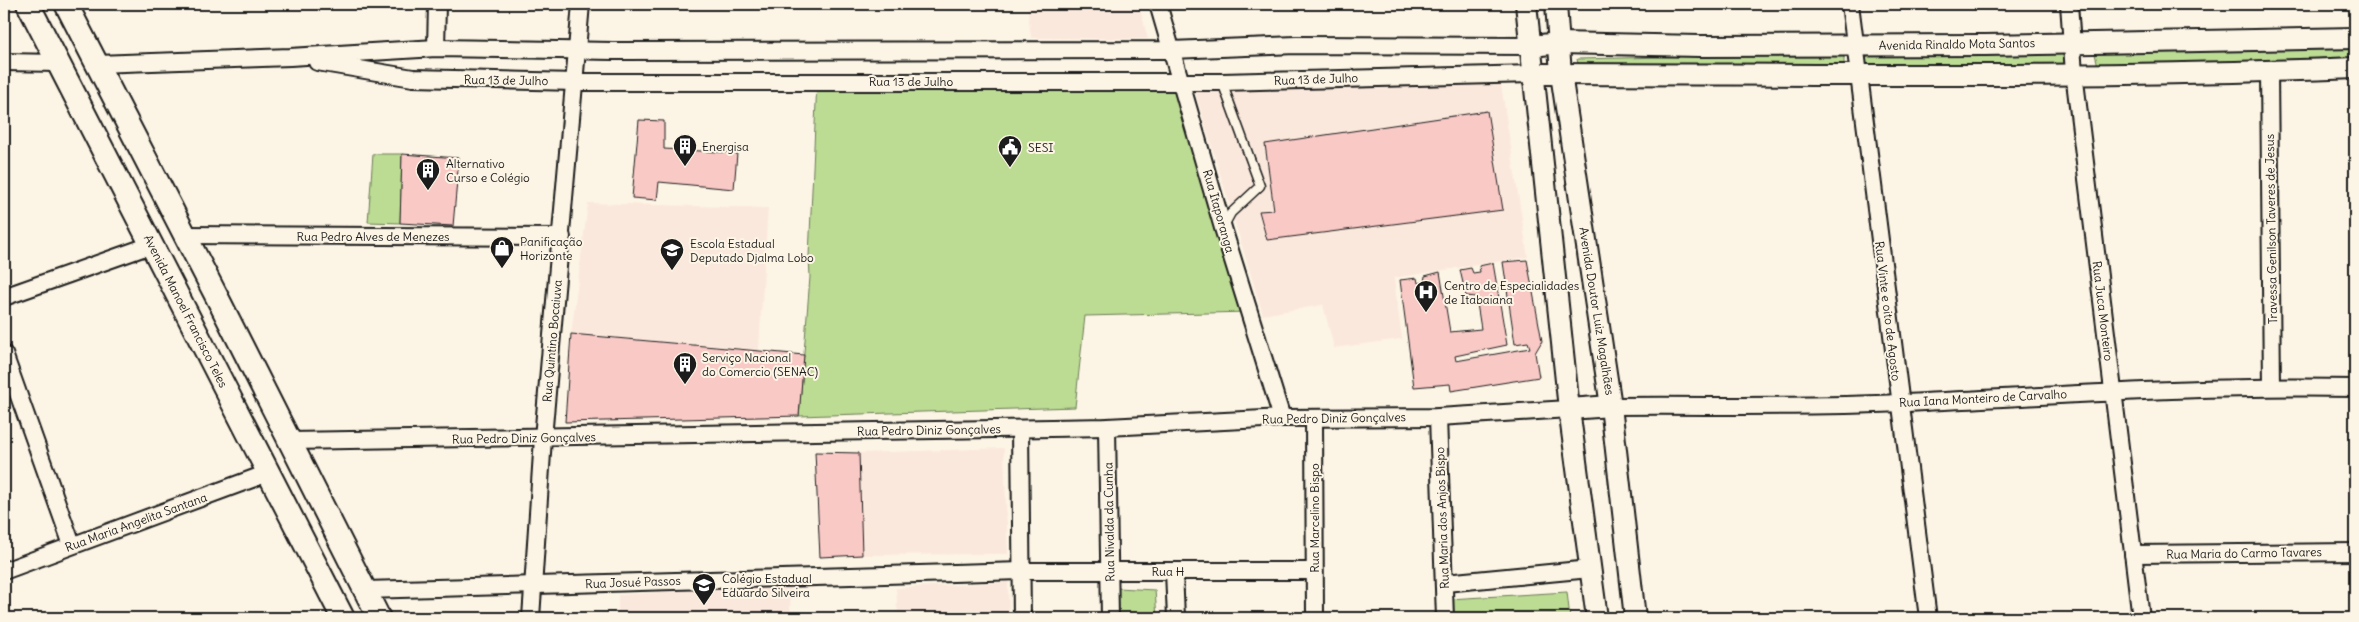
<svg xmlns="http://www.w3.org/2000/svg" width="2359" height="622" viewBox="0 0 2359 622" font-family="Delius,sans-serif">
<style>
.built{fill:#fbe8dc;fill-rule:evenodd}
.green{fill:#bcdb93;stroke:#6c7c58}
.building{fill:#f9c9c6;stroke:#1c1c1c}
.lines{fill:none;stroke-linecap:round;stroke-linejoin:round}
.service-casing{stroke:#1c1c1c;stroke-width:11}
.minor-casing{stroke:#1c1c1c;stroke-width:20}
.tertiary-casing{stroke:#1c1c1c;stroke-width:24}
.secondary-casing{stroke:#1c1c1c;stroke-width:26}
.service{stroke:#fcf5e5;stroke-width:8}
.minor{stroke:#fcf5e5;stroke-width:16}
.tertiary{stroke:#fcf5e5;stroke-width:20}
.secondary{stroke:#fcf5e5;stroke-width:22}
.labels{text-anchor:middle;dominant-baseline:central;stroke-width:4;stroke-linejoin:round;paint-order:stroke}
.street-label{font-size:12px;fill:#1c1c1c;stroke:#fcf5e5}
.poi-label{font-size:12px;fill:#1c1c1c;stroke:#fcf5e5;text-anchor:start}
</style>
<rect width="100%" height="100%" fill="#fcf5e5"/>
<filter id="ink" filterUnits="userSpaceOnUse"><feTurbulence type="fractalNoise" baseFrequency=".02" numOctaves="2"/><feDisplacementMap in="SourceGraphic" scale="10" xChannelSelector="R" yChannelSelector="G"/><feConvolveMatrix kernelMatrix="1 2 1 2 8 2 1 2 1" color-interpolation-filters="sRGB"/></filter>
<g filter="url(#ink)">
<g class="built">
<path d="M1027 4H1139L1148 39 1031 38Z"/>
<path d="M1192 82 1501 84 1528 257 1394 278 1402 339 1334 348 1323 305 1263 315ZM1487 111 1503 210 1267 240 1259 211 1274 210 1265 144Z"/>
<path d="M588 203 768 208 759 350 571 334Z"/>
<path d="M1004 448 1008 554 862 555 859 453Z"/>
<path d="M1008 582 1009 618H898L896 588Z"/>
<path d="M791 583 790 618H618V595Z"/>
</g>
<g class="green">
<path d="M2355 46V57L2098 66 2094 50Z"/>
<path d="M2064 47 2065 72 1858 71 1869 55Z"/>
<path d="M1844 53V65L1579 68 1577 59Z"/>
<path d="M817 81H1181L1249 312 1085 316 1075 407 799 416 810 277 809 256Z"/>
<path d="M373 154H402L400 223 368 222Z"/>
<path d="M1118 588 1155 590 1157 618H1118Z"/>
<path d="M1567 592 1570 618H1450L1449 599Z"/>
</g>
<g class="building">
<path d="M1487 111 1503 210 1267 240 1259 211 1274 210 1265 144Z"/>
<path d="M639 120 664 121V149L737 153 734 189 659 182 657 200 632 198Z"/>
<path d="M402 154 459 158 453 226 400 223Z"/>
<path d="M1527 260 1542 341 1535 353 1539 377 1451 391 1450 384 1414 387 1400 280 1417 278 1418 283 1424 282 1425 276 1440 272 1450 332 1481 329 1476 297 1466 296 1460 270 1471 268 1473 273 1480 272 1479 266 1493 263 1507 345 1455 356 1456 361 1530 348 1528 342 1515 344 1503 262Z"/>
<path d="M571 334 804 355 799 416 565 422Z"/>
<path d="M815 452 859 453 862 555 820 557Z"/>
</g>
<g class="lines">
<g class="service-casing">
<path id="service" d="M1222 82 1260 186 1231 213 1224 226"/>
</g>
<g class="minor-casing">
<g id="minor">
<path d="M1158 4 1223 228 1282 418"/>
<path d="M1850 4 1928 618"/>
<path d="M2069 4 2074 73 2141 618"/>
<path d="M436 48 437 4"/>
<path d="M4 62 58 63"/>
<path d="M317 62 413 78 576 82H1222L1533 74"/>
<path d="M97 64 290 57 436 48 613 51 1171 50 1296 45 1532 46"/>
<path d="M2269 71 2272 387"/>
<path d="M184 235 562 237"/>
<path d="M4 297 151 245"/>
<path d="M4 354 72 545"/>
<path d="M1611 406C1708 405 1806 408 1902 403 2053 396 2204 385 2355 388"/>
<path d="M1438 417 1445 618"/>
<path d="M1314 418 1315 618"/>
<path d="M1107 427 1110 618"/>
<path d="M1020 429 1022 618"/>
<path d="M290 441 1107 427 1282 418 1438 417 1569 409"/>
<path d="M2133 554 2355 552"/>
<path d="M4 571 268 473"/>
<path d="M1174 571 1176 618"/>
<path d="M1445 583 1590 569"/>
<path d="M365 590 1022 571H1314"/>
<path d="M531 618 543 438 581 4"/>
</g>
</g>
<g class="tertiary-casing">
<g id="tertiary">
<path d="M1526 4 1569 409 1597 618"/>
<path d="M1556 4 1561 74 1611 406 1635 618"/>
<path d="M1532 46 1559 43 1699 46 1985 45 2355 38"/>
<path d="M1533 74C1807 74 2081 79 2355 68"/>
<path d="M1569 409 1611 406"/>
</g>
</g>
<g class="secondary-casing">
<g id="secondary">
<path d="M28 4 343 618"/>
<path d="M66 4 220 303 379 618"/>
</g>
</g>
<use href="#service" class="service"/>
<use href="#minor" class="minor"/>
<use href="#tertiary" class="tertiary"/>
<use href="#secondary" class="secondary"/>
</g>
</g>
<defs>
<g id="building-pin" transform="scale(1.25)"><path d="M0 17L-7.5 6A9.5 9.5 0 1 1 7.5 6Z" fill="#1c1c1c" stroke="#fcf5e5"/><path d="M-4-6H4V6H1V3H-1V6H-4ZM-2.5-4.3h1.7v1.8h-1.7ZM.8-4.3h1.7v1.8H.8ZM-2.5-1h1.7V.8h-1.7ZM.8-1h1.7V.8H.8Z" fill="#fff"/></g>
<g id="civic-pin" transform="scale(1.25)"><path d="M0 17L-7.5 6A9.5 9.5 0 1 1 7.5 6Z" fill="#1c1c1c" stroke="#fcf5e5"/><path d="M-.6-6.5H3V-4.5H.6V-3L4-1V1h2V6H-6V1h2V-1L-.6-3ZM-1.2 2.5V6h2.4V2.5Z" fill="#fff"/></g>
<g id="shop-pin" transform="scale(1.25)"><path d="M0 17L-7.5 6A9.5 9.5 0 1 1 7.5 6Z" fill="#1c1c1c" stroke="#fcf5e5"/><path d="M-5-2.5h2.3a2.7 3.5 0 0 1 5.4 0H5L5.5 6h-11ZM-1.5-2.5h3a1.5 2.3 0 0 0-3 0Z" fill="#fff"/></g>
<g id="school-pin" transform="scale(1.25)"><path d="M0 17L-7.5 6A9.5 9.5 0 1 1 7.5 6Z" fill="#1c1c1c" stroke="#fcf5e5"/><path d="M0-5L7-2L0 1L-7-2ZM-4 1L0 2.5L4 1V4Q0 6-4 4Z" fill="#fff"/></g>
<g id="hospital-pin" transform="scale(1.25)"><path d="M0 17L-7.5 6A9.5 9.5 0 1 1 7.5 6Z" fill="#1c1c1c" stroke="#fcf5e5"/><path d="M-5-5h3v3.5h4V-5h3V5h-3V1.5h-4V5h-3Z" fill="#fff"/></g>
</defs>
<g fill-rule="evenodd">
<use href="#building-pin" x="685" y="146"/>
<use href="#civic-pin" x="1010" y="147"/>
<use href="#building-pin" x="428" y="170"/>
<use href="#shop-pin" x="502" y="248"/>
<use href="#school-pin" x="672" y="250"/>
<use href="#hospital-pin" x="1426" y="292"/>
<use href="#building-pin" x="685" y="364"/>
<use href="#school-pin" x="704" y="585"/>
</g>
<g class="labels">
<g class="street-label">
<text transform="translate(1957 44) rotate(-1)">Avenida Rinaldo Mota Santos</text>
<text transform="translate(1316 79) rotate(-2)">Rua 13 de Julho</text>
<text transform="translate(506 80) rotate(1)">Rua 13 de Julho</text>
<text x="911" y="81">Rua 13 de Julho</text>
<text transform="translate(1219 211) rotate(74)">Rua Itaporanga</text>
<text transform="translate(2271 229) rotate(-91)">Travessa Genilson Taveres de Jesus</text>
<text x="373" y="236">Rua Pedro Alves de Menezes</text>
<text transform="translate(186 311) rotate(63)">Avenida Manoel Francisco Teles</text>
<text transform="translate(1597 311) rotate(81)">Avenida Doutor Luiz Magalhães</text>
<text transform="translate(1888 311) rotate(83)">Rua Vinte e oito de Agosto</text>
<text transform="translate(2103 311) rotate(83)">Rua Juca Monteiro</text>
<text transform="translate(552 341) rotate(-85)">Rua Quintino Bocaiuva</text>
<text transform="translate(1983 398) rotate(-3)">Rua Iana Monteiro de Carvalho</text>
<text transform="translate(1334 418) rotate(-1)">Rua Pedro Diniz Gonçalves</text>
<text transform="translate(929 430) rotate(-1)">Rua Pedro Diniz Gonçalves</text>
<text transform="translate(524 438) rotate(-1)">Rua Pedro Diniz Gonçalves</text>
<text transform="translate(1314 518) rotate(-90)">Rua Marcelino Bispo</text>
<text transform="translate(1442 518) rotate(-92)">Rua Maria dos Anjos Bispo</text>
<text transform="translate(136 522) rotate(-20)">Rua Maria Angelita Santana</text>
<text transform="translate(1109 522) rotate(-91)">Rua Nivalda da Cunha</text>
<text transform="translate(2244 553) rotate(-1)">Rua Maria do Carmo Tavares</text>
<text x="1168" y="571">Rua H</text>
<text transform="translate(633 582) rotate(-2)">Rua Josué Passos</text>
</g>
<g class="poi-label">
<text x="702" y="146">Energisa</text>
<text x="1028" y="147">SESI</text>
<text x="446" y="163">Alternativo<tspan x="446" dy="14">Curso e Colégio</tspan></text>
<text x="520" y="241">Panificação<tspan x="520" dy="14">Horizonte</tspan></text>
<text x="690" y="243">Escola Estadual<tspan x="690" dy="14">Deputado Djalma Lobo</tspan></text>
<text x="1444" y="285">Centro de Especialidades<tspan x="1444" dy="14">de Itabaiana</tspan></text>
<text x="702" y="357">Serviço Nacional<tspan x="702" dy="14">do Comercio (SENAC)</tspan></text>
<text x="722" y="578">Colégio Estadual<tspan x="722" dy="14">Eduardo Silveira</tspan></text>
</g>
</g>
<rect width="2359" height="622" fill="none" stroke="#fcf5e5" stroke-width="20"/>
<rect x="10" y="10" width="2339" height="602" fill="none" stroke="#1c1c1c" stroke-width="2" filter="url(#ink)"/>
</svg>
